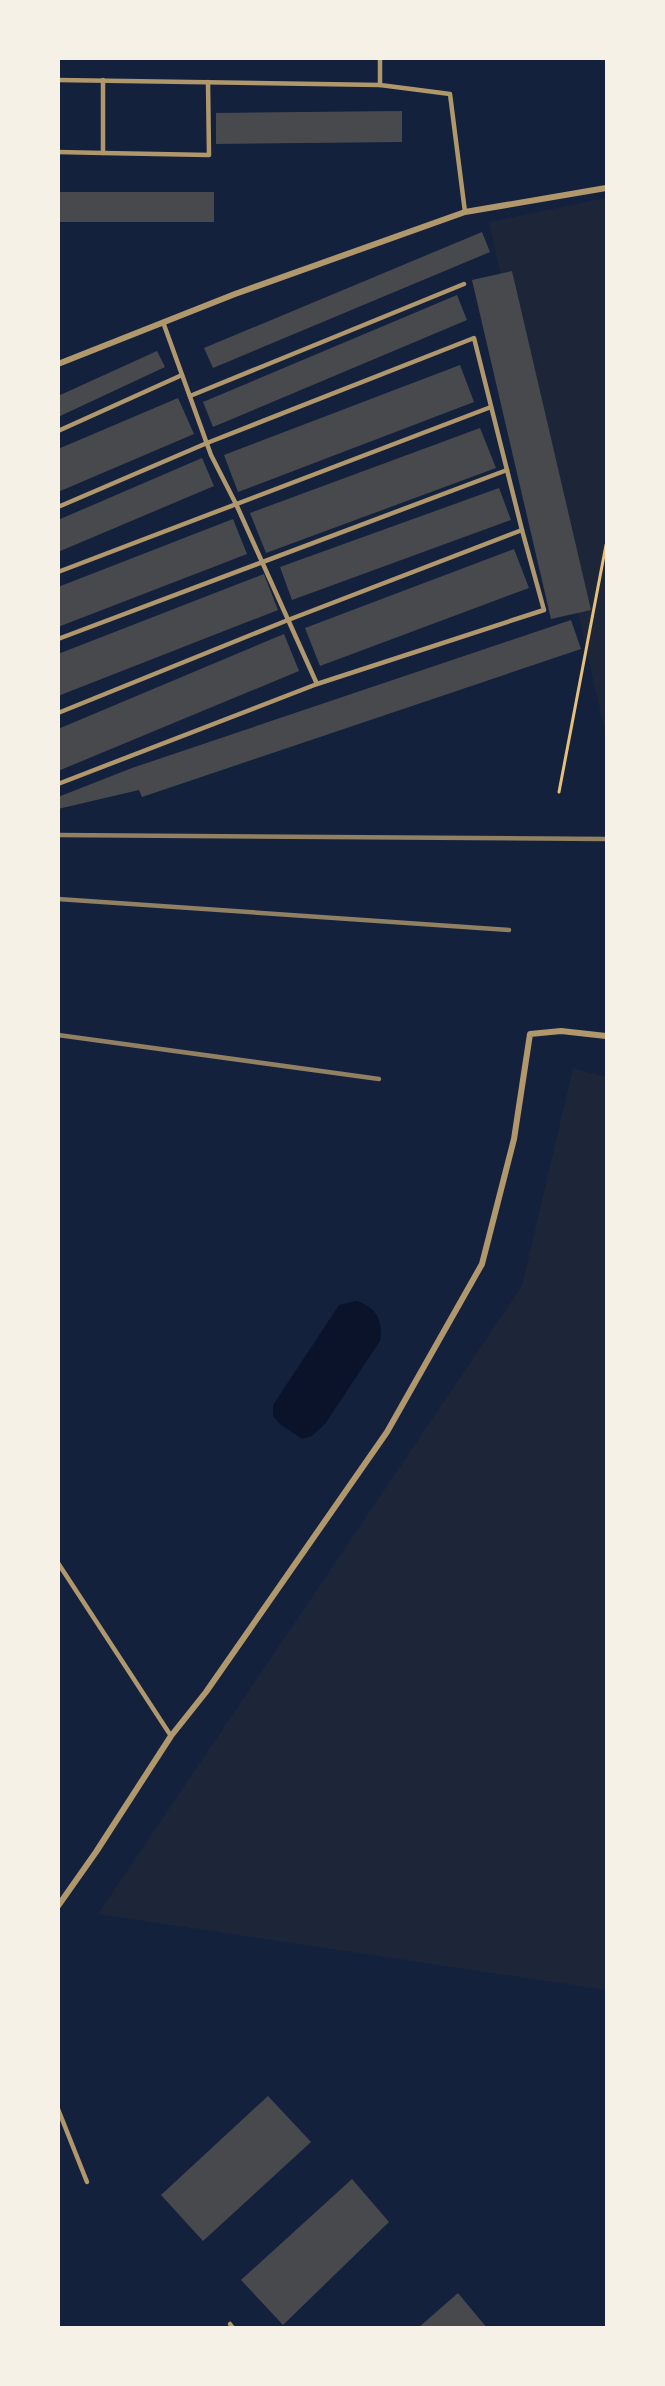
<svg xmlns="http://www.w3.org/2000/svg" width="665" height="2386" viewBox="0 0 665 2386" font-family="'Sofia Sans Condensed',sans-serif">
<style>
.green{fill:#1d2539}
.water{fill:#0b132b}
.building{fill:#48494c}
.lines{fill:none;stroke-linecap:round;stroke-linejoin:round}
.path{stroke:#e5c07b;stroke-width:3}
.service{stroke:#b1986c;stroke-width:4.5}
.minor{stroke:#b1986c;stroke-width:6}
.rail{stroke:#918062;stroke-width:4.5}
</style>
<rect width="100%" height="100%" fill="#14213d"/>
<g class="green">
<path d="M606 198V736L489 222Z"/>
<path d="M573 1068 606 1077V1990L98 1914 522 1286Z"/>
</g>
<path class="water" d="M356 1301C376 1306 384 1322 380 1341L325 1424 312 1436 302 1439 281 1425 273 1416V1405L339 1305Z"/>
<g class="building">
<path d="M402 111V142L216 144V113Z"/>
<rect x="58" y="192" width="156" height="30"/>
<path d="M482 232 490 252 213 368 204 348Z"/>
<path d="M512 271 591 610 551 619 472 280Z"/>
<path d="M457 295 467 320 213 427 203 402Z"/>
<path d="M157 351 165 367 58 417V396Z"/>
<path d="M460 365 474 402 238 492 224 455Z"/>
<path d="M178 398 194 434 58 492V449Z"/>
<path d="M480 428 496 468 266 553 250 513Z"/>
<path d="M202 458 214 486 58 552V520Z"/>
<path d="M499 488 511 520 292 600 280 567Z"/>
<path d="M233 519 247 554 58 627V587Z"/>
<path d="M514 549 529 588 320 666 305 628Z"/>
<path d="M264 574 278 610 58 696V654Z"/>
<path d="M571 620 581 649 142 797 139 790 58 809V797L132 768Z"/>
<path d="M284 634 299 671 58 771V729Z"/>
<path d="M268 2096 311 2142 203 2241 161 2195Z"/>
<path d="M352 2179 389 2222 283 2325 241 2280Z"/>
<path d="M458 2293 487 2328H418Z"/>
</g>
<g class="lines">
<path class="path" d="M559 792 606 545"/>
<g class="service">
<path d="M380 58V85L450 94 465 212"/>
<path d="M58 80 380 85"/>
<path d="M58 152 103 153V80"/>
<path d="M103 153 209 155 208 82"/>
<path d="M163 322 211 455 236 504 317 684"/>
<path d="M190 396 464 284"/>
<path d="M58 431 182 375"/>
<path d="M58 507 207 443 474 338 522 530 544 610 317 684 58 784"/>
<path d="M58 572 491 407"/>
<path d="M58 639 507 470"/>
<path d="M58 713 288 620 522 530"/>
<path d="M58 1563 171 1736"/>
<path d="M58 2109 87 2182"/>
<path d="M230 2324 233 2328"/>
</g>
<g class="minor">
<path d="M58 364 235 294 465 212 606 188"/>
<path d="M58 1906 96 1852 171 1736 206 1692 387 1432 482 1264 514 1139 530 1034 561 1031 606 1036"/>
</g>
<g class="rail">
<path d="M58 835 606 839"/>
<path d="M58 899 509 930"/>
<path d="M58 1035 379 1079"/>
</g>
</g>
<rect width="665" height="2386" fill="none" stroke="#f6f1e7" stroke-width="120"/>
</svg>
